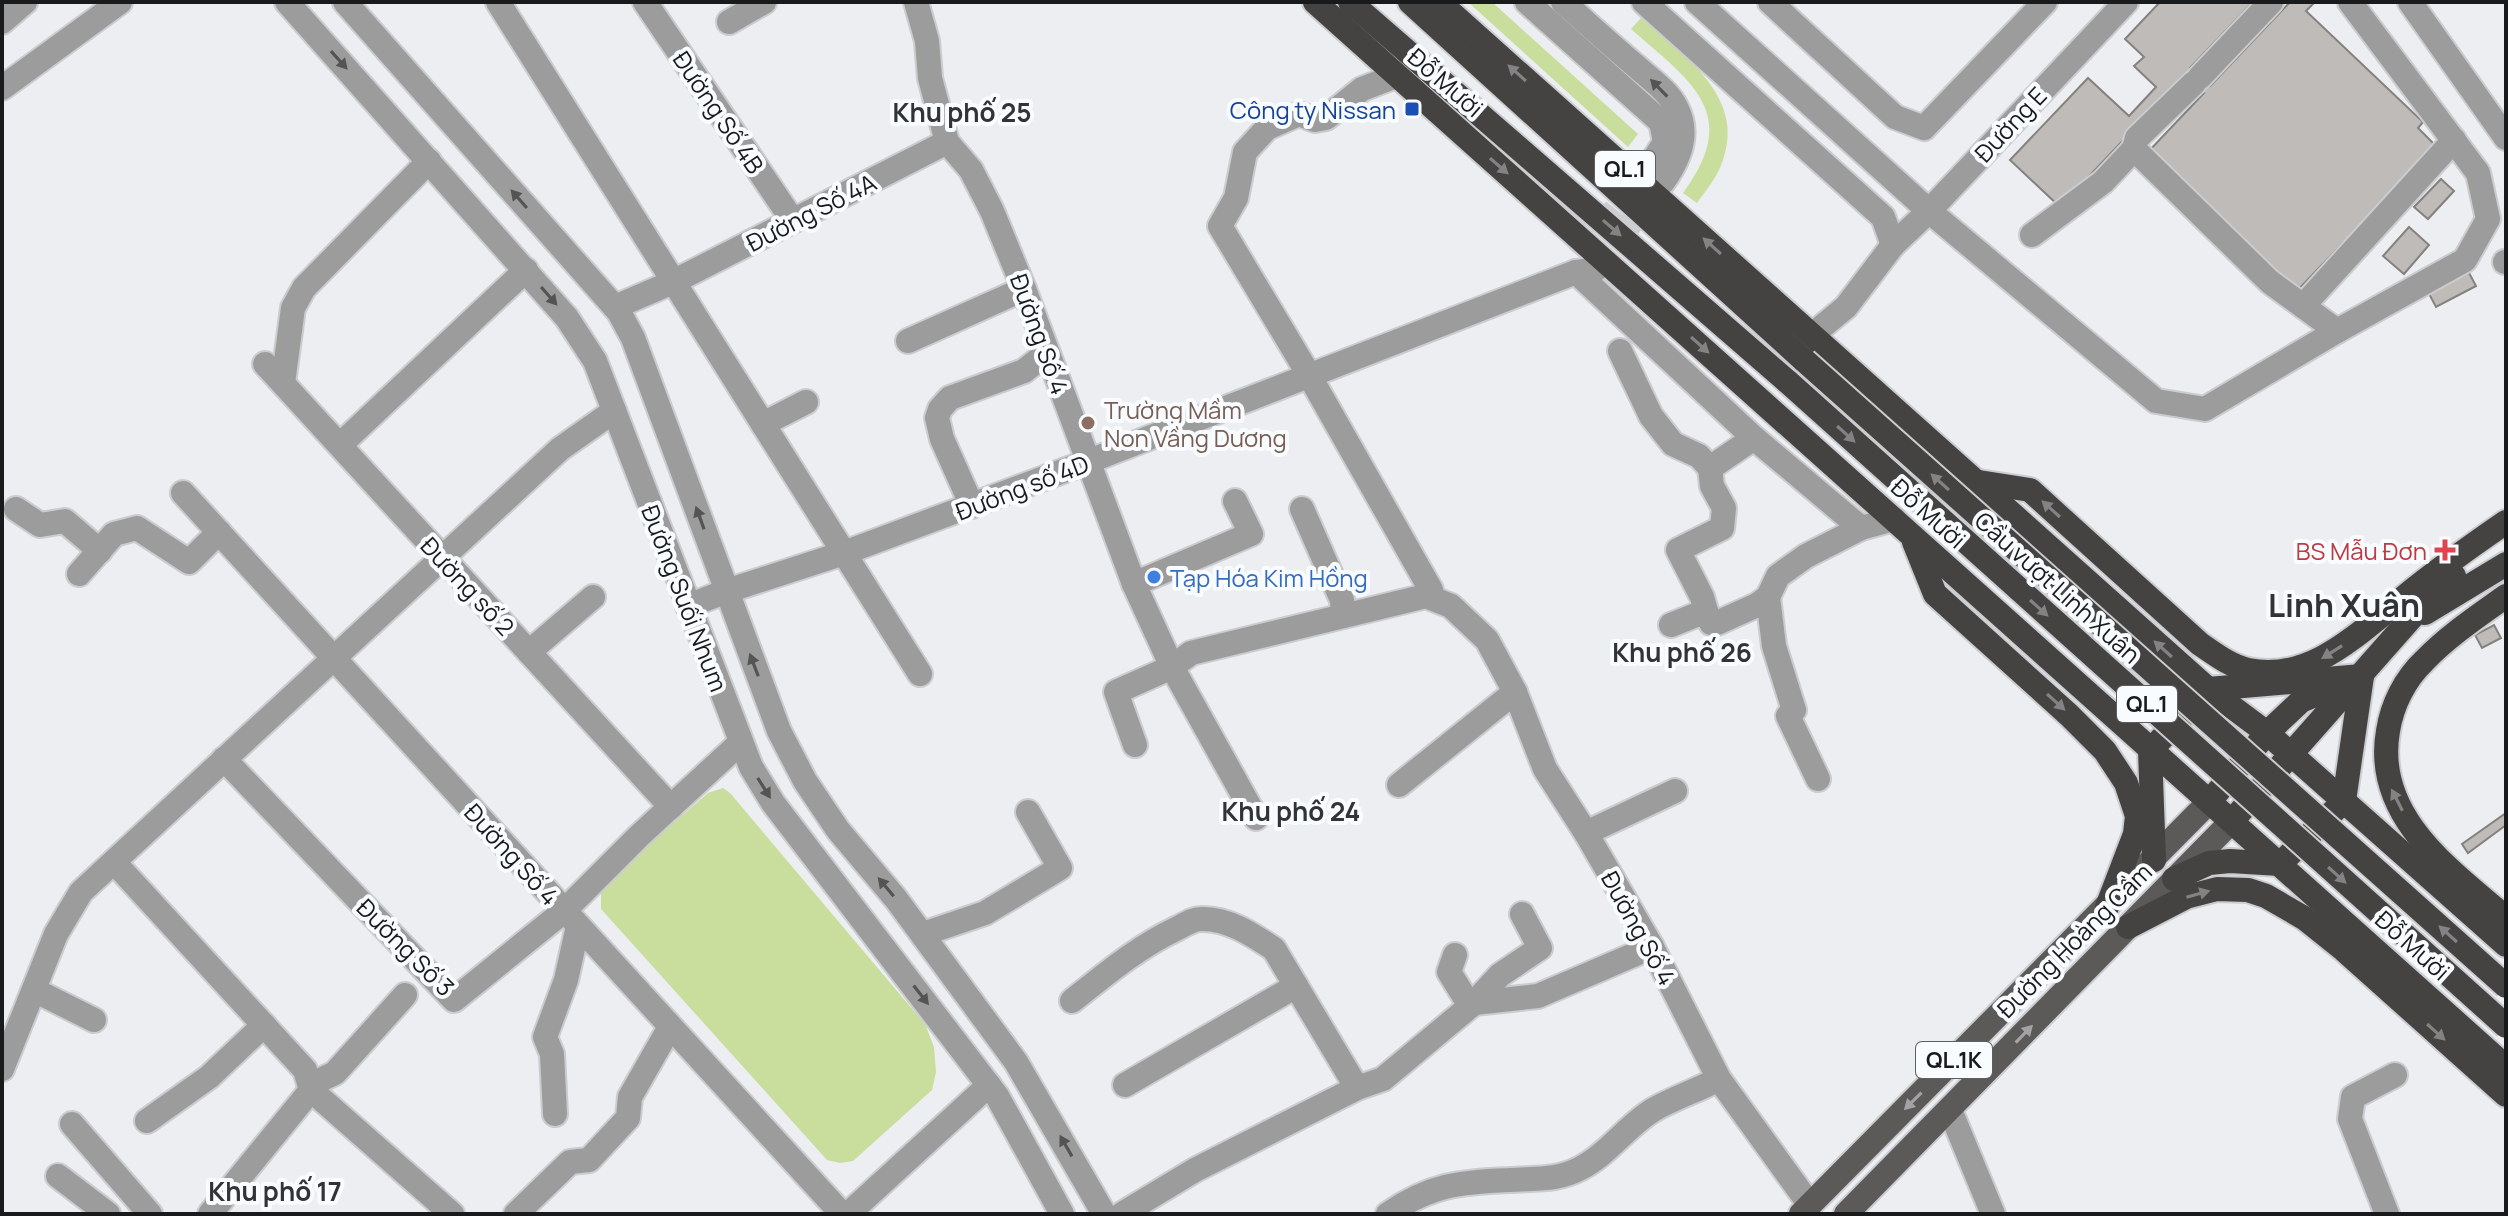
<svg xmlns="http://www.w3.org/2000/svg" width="2508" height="1216" viewBox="0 0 2508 1216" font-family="Manrope,sans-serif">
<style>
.green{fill:#c9de9c}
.building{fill:#bebbb8;stroke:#84817f;stroke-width:2}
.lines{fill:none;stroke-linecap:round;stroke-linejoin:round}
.minor-tunnel{stroke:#ccced1;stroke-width:24;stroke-dasharray:24 12;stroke-linecap:butt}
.minor-casing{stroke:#cacccf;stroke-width:28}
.major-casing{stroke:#cacccf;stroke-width:28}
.highway-casing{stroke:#cacccf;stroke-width:28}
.minor{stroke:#9d9c9c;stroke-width:24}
.major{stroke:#5c5959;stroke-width:24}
.highway{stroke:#454242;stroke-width:24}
.highway-bridge-casing{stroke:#cacccf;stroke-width:28;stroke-linecap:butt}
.highway-bridge{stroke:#454242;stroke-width:24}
.oneway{fill:#545455}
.oneway2{fill:#848384}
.oneway3{fill:#a3a2a4}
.transit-dot{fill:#1a4fb4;stroke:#f9fcff;stroke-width:3}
.education-dot{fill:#8d6e63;stroke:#f9fcff;stroke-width:3}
.health-dot{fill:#e0444e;stroke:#f9fcff;stroke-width:3}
.shop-dot{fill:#3f7fe0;stroke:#f9fcff;stroke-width:3}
.labels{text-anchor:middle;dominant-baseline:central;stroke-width:8;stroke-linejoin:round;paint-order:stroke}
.shield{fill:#f9fcff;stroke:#5c5e5f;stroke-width:2}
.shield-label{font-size:22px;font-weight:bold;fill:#191a1b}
.street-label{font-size:24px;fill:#191a1b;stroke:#f9fcff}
.transit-label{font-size:24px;fill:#164399;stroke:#f9fcff;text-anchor:end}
.education-label{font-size:24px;fill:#785e54;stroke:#f9fcff;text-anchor:start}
.health-label{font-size:24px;fill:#be3a42;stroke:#f9fcff;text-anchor:end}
.shop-label{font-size:24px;fill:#366cbe;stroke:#f9fcff;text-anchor:start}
.neighbourhood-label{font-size:26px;font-weight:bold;fill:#313335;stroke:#f9fcff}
.district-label{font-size:32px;font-weight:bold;fill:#313335;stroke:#f9fcff}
</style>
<rect width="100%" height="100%" fill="#eceef1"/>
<g class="green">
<path d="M1468 2H1492L1638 134 1628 147Z"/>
<path d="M1641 18C1682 54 1746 96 1723 160 1718 176 1707 189 1697 203L1683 193C1743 113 1690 81 1631 29Z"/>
<path d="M723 788 730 793 925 1024 934 1047 936 1072 932 1090 853 1161 840 1163 827 1160 601 909V886L708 793Z"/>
</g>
<g class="building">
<path d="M2160 2H2253L2190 68 2210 86 2290 2H2315L2306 11 2423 122 2418 128 2434 144 2420 158 2429 166 2350 250 2343 243 2295 293 2147 153 2204 93 2185 75 2060 207 2010 160 2088 78 2129 116 2156 87 2134 66 2144 57 2125 39Z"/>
<path d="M2441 179 2454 191 2428 219 2414 207Z"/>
<path d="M2409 227 2429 245 2404 274 2383 256Z"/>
<path d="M2467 269 2476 286 2436 307 2427 290Z"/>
<path d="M2494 625 2501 638 2482 648 2475 635Z"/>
<path d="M2506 813V825L2468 853 2462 844Z"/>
</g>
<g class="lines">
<g class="minor-tunnel">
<path d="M1578 256 1637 182"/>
<path d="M1596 269 1653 195"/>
</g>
<g class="minor-casing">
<g id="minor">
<path d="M287 2 567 318 595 361 751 767 773 803 997 1096 1062 1214"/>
<path d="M345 2 619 312 633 338 779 731 805 781 838 830 896 899 1016 1062 1104 1214"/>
<path d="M498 2 920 674"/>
<path d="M645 2 793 221"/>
<path d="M916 2 927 41 930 78 947 142 971 170 992 211 1024 289 1134 584 1172 667 1256 818"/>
<path d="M1527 2 1661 122 1665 142 1651 164"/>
<path d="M1563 2C1588 24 1612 46 1637 67 1650 79 1668 91 1676 107 1690 133 1679 160 1663 182"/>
<path d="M1644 2 1883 217 1893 245"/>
<path d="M1697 2 1929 211 2156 401 2205 409 2337 331 2465 260 2488 219 2478 173 2350 2"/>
<path d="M1770 2 1895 117 1924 128 2045 2"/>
<path d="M2410 2 2506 138"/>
<path d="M2 22 25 2"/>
<path d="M729 22 764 2"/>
<path d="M1396 76 1362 89 1326 118 1315 120 1299 114 1267 128 1245 152 1236 198 1220 226 1309 375 1431 590 1426 596"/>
<path d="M2200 77 2271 2"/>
<path d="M2194 83 2137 138 2134 149 2270 282 2337 331"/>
<path d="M2 88 120 2"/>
<path d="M2032 235 2103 182 2134 149"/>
<path d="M2505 262H2506"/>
<path d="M1576 272 1754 438 1861 528 1894 519"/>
<path d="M2303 306 2454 140"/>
<path d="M615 307 673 282 947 142"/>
<path d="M1812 335 1846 307 1893 245 1929 211 2126 2"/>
<path d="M908 341 1024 289"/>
<path d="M1620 351 1651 416 1673 444 1699 456 1710 468 1712 486 1724 508 1722 528 1678 550 1702 597 1706 611"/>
<path d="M265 364 671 807"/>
<path d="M283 383 293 308 304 288 429 161"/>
<path d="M763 424 806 402"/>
<path d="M340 445 526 270"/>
<path d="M1710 468 1754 438"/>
<path d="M183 493 842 1214"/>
<path d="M972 506 942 439 937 418 940 409 950 398 1024 371 1047 353"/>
<path d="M16 509 40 525 65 521 100 551"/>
<path d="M1302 509 1342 600 1343 616"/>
<path d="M79 574 114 534 137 528 189 562 219 532"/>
<path d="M1134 584 1251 534 1235 501"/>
<path d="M1768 597 1774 646 1794 710 1788 716 1818 779"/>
<path d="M688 606 727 591 844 553 1087 462 1576 272 1596 269"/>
<path d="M1671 625 1706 611 1711 623H1717L1757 605 1768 597 1778 576 1806 556 1861 528"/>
<path d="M529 652 593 597"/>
<path d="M1135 745 1116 692 1172 667 1191 653 1426 596 1451 606 1487 640 1515 692 1545 769 1586 833 1652 947 1719 1079 1810 1205"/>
<path d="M224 759 454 1000 564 911 639 836 740 743"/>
<path d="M1399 785 1515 692"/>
<path d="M1586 833 1675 791"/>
<path d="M114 862 305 1070 311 1090 452 1214"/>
<path d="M923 934 985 913 1060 868 1028 812"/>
<path d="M1455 955 1449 972 1470 1006"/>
<path d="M34 990 94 1020"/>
<path d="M1072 1001C1107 973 1138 947 1178 928 1186 924 1193 919 1201 919 1228 918 1253 935 1274 949L1357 1088"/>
<path d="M1474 1003 1500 975 1540 948 1522 914"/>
<path d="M2 1069 56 934 81 892 560 449 614 411"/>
<path d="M310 1085 335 1073 405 995"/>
<path d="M1125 1085 1296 986"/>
<path d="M1950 1110 1993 1214"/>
<path d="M555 1114 552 1054 545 1037 566 980 578 926"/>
<path d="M147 1121 209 1077 264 1025"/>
<path d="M72 1124 150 1214"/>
<path d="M58 1176 108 1214"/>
<path d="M210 1214 311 1090"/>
<path d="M516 1214 570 1162 589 1160 628 1118 630 1097 670 1027"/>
<path d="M848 1214 989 1085"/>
<path d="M1122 1214 1195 1170 1357 1088 1383 1079 1474 1003 1538 996 1652 947"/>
<path d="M1388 1214C1430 1185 1459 1182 1509 1180 1535 1178 1557 1181 1581 1168 1608 1154 1627 1126 1653 1110 1674 1098 1698 1090 1719 1079"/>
<path d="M2387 1214 2350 1119 2353 1097 2395 1075"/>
</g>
</g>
<g class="major-casing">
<g id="major">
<path d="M1801 1214 2210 801"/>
<path d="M1846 1214 2232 821"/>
</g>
</g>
<g class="highway-casing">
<g id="highway">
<path d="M1315 2 2506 1067"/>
<path d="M1350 2 1788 382"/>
<path d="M1410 2 1805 361"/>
<path d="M1439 2 2208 689 2267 733 2506 945"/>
<path d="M1979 482 2030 490 2200 644C2215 654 2230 666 2248 670 2311 683 2358 633 2403 598 2436 571 2471 546 2506 522"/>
<path d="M1914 542 1935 594 2069 715 2105 751 2126 783 2137 816 2135 834 2107 907"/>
<path d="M2506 596C2478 616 2448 636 2424 661 2405 679 2392 705 2388 731 2373 816 2449 869 2506 918"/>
<path d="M2425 613 2506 564"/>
<path d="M2210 801 2267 733 2301 701 2341 684"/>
<path d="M2232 821 2441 584 2454 576"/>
<path d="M2154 860 2150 751 2208 689 2362 676"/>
<path d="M2174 879 2209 863 2230 861 2280 864 2344 801 2362 676"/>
<path d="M2128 927 2186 897 2217 889 2248 890 2266 896 2304 918 2344 950 2506 1095"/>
</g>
</g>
<use href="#minor" class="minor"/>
<use href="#major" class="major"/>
<use href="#highway" class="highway"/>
<g class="highway-bridge-casing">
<g id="highway-bridge">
<path d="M1805 361 2506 986"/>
<path d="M1788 382 2506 1026"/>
</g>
</g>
<use href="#highway-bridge" class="highway-bridge"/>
</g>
<defs><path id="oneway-solid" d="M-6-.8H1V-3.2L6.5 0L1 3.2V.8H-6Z" transform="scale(2)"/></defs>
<g class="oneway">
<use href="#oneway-solid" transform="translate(339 60) rotate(48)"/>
<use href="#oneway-solid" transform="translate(1659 88) rotate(-134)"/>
<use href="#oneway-solid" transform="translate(519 199) rotate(-131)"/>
<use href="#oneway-solid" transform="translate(549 296) rotate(49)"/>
<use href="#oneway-solid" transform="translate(700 518) rotate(-110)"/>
<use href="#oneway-solid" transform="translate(754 665) rotate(-111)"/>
<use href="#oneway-solid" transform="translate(764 788) rotate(58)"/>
<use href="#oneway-solid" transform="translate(886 887) rotate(-130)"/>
<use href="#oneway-solid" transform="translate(921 995) rotate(52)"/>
<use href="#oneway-solid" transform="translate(1066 1146) rotate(-120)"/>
</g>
<g class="oneway2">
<use href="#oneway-solid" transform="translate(1517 73) rotate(-138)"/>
<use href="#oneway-solid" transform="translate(1499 166) rotate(41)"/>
<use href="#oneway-solid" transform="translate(1612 228) rotate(41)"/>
<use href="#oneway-solid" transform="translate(1712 246) rotate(-138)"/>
<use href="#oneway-solid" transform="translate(1700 345) rotate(42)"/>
<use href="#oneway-solid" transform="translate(1846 434) rotate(42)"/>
<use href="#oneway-solid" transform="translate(1940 482) rotate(-138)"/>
<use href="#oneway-solid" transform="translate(2051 509) rotate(-138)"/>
<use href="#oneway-solid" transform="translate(2039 608) rotate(42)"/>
<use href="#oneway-solid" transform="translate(2163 649) rotate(-138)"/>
<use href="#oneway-solid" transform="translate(2332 652) rotate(148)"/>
<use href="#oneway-solid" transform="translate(2056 702) rotate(42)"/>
<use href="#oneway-solid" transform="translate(2397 800) rotate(-117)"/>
<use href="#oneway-solid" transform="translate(2337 875) rotate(42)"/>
<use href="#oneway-solid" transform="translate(2198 894) rotate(-16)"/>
<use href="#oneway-solid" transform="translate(2448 934) rotate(-138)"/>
<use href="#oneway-solid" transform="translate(2436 1032) rotate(42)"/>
</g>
<g class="oneway3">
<use href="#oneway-solid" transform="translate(2024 1034) rotate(-46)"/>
<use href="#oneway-solid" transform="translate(1913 1101) rotate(135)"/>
</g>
<rect class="transit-dot" x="1404" y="101" width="16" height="16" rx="4"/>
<circle class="education-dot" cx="1088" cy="423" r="8"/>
<path class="health-dot" d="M2441 538h8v8h8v8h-8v8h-8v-8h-8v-8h8z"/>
<circle class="shop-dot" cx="1154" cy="577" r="8"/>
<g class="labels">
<g class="shield">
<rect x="1595" y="151" width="60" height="36" rx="6"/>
<rect x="2117" y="686" width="60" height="36" rx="6"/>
<rect x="1916" y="1042" width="76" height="36" rx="6"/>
</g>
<g class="shield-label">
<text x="1625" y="169">QL.1</text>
<text x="2147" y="704">QL.1</text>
<text x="1954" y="1060">QL.1K</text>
</g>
<g class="street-label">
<text transform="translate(1446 82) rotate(41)">Đỗ Mười</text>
<text transform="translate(719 112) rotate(56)">Đường Số 4B</text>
<text transform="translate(2010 124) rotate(-47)">Đường E</text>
<text transform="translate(811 212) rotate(-27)">Đường Số 4A</text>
<text transform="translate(1040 334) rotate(70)">Đường Số 4</text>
<text transform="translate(1022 487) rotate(-21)">Đường số 4D</text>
<text transform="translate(1929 513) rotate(42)">Đỗ Mười</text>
<text transform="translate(468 586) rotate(47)">Đường số 2</text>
<text transform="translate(2058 587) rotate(42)">Cầu vượt Linh Xuân</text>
<text transform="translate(685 598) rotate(69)">Đường Suối Nhum</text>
<text transform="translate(512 854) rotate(48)">Đường Số 4</text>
<text transform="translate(1639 928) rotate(61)">Đường Số 4</text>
<text transform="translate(2074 940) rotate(-45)">Đường Hoàng Cầm</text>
<text transform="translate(2413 945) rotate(42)">Đỗ Mười</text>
<text transform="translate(406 947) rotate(45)">Đường Số 3</text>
</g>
<g class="transit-label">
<text x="1396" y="109">Công ty Nissan</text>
</g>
<g class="education-label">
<text x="1104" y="409">Trường Mầm<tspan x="1104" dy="28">Non Vầng Dương</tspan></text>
</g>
<g class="health-label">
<text x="2427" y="550">BS Mẫu Đơn</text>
</g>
<g class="shop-label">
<text x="1170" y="577">Tạp Hóa Kim Hồng</text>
</g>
<g class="neighbourhood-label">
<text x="962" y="112">Khu phố 25</text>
<text x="1682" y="652">Khu phố 26</text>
<text x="1291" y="811">Khu phố 24</text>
<text x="275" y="1191">Khu phố 17</text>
</g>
<g class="district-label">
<text x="2344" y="605">Linh Xuân</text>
</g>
</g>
<rect width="2508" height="1216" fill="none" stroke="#191a1b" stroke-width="8"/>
</svg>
